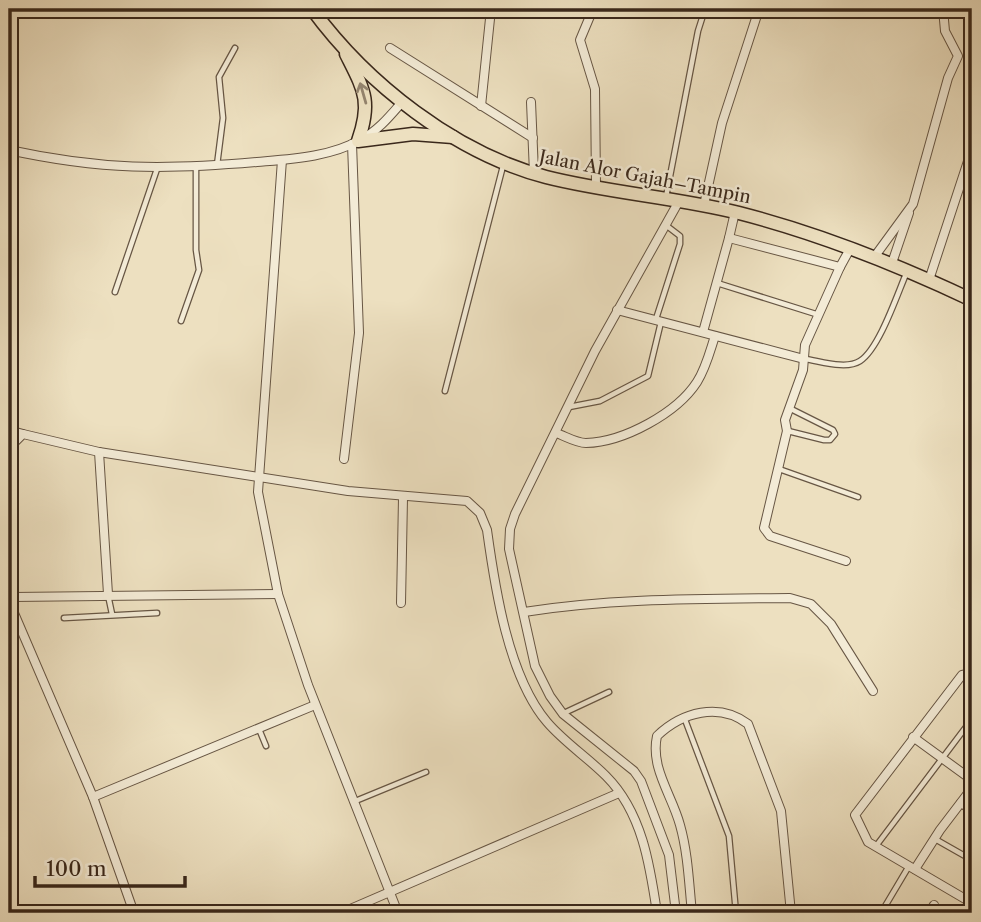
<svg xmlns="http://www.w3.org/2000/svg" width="981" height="922" viewBox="0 0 981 922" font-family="'Libre Caslon Text',serif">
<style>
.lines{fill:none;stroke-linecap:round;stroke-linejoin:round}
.service-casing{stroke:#675644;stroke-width:7}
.minor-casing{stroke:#675644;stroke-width:10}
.primary-casing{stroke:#3a281b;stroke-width:15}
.service{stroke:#f3ebd6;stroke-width:4.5}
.minor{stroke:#f3ebd6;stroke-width:8}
.primary{stroke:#ede0c0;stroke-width:12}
.oneway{stroke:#94846e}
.labels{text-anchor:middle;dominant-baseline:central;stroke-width:5;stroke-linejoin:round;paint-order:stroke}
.street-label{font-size:18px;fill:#3a281b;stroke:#f3ebd6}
</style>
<rect width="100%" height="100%" fill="#ede0c0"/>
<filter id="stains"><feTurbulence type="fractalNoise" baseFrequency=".00286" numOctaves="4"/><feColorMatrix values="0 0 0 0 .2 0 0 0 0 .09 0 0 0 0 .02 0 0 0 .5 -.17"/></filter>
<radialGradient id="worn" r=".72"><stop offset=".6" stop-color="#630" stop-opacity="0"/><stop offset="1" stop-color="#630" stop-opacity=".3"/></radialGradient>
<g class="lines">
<g class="service-casing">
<g id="service">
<path d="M217 165 223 118 219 77 235 48"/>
<path d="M666 197 698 31 705 9"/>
<path d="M717 283 819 315"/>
<path d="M115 292 157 169"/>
<path d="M656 319 680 244V236L667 226"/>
<path d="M181 321 199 270 196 250V168"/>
<path d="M805 359C820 361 846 370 860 361 879 349 897 295 906 274"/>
<path d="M445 391 503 166"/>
<path d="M569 407 600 401 648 376 661 322"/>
<path d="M788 431 824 440H830L835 434 833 430 789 408"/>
<path d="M779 469 858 497"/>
<path d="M108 595 112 614"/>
<path d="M64 618 157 613"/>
<path d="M564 713 609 692"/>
<path d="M684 717 729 836 736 913"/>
<path d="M259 729 266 746"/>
<path d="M353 802 426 772"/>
<path d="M935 839 972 860"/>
<path d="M876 846 972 719"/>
<path d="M369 902 373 913"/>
<path d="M881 913 909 866"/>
</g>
</g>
<g class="minor-casing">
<g id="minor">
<path d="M593 9 580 40 595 89 596 186"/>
<path d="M390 48 533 138"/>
<path d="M531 102 534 173"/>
<path d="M481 106 491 9"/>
<path d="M9 150C101 170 164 170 257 162 291 159 330 157 360 140 378 131 390 116 403 101"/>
<path d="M282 160 258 492 278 594 308 685 398 913"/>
<path d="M704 205 722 123 759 9"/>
<path d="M735 212 729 238 733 239 840 267 851 247"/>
<path d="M875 256 913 204 948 78 958 56 945 31 943 9"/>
<path d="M892 263 909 213"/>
<path d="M840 267 805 345 803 370 785 420 787 431 764 528 770 536 846 561"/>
<path d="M929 280 972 149"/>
<path d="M968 298 972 285"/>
<path d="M617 310 804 359"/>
<path d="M703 332 729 238"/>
<path d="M9 430 23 434"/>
<path d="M556 433C565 436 576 443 586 443 624 442 677 413 697 382 706 368 710 351 715 336"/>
<path d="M9 448 23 434 99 452 348 491 467 501 480 513 487 530C495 588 508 676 547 722 564 742 587 757 606 776 642 812 650 865 657 913"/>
<path d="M99 452 108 594"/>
<path d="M344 459 359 333 352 144"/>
<path d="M9 554 14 613 93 797 134 913"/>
<path d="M13 597 278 594"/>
<path d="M401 603 403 498"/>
<path d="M524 612C613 598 701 599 790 598L811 604 831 624 873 691"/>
<path d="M972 673 962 675 855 815 868 842 972 903"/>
<path d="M913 737 972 780"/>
<path d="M93 797 315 705"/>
<path d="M961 803 972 810"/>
<path d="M915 869 940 830 972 788"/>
<path d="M341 913 619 793"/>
<path d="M676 913 669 855 641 781 634 771 563 714 550 696 535 666 509 549 510 529 515 514 595 351 679 201"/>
<path d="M692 913C689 884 688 853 680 825 672 795 650 768 657 736 682 712 719 702 748 724L781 811 791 913"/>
<path d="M929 913 934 905"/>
</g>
</g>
<g class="primary-casing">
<g id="primary">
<path d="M312 9C367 84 455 153 546 177 609 193 675 197 739 213 821 234 896 264 972 300"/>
<path d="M346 54C364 90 372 101 358 141L413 134 453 137"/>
</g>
</g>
<use href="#service" class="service"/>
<use href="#minor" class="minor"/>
<use href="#primary" class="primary"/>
</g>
<defs><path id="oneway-shaft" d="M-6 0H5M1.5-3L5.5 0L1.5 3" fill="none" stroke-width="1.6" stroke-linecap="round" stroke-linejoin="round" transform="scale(1.75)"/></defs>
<use class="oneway" href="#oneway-shaft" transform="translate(363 93) rotate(-106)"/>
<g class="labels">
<g class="street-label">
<text transform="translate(645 177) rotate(11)">Jalan Alor Gajah–Tampin</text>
</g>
</g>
<rect width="981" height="922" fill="none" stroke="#ede0c0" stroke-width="35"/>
<rect x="10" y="10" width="960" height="901" fill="none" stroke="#3a281b" stroke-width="3.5"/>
<rect x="18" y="18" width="946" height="887" fill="none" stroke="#3a281b" stroke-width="2"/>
<path d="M35 876v10h150v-10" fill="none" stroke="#3a281b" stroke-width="3.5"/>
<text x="46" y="876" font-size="21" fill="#3a281b" stroke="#f3ebd6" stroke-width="5" paint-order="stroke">100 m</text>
<rect width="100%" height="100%" filter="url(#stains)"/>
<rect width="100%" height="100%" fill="url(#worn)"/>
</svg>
